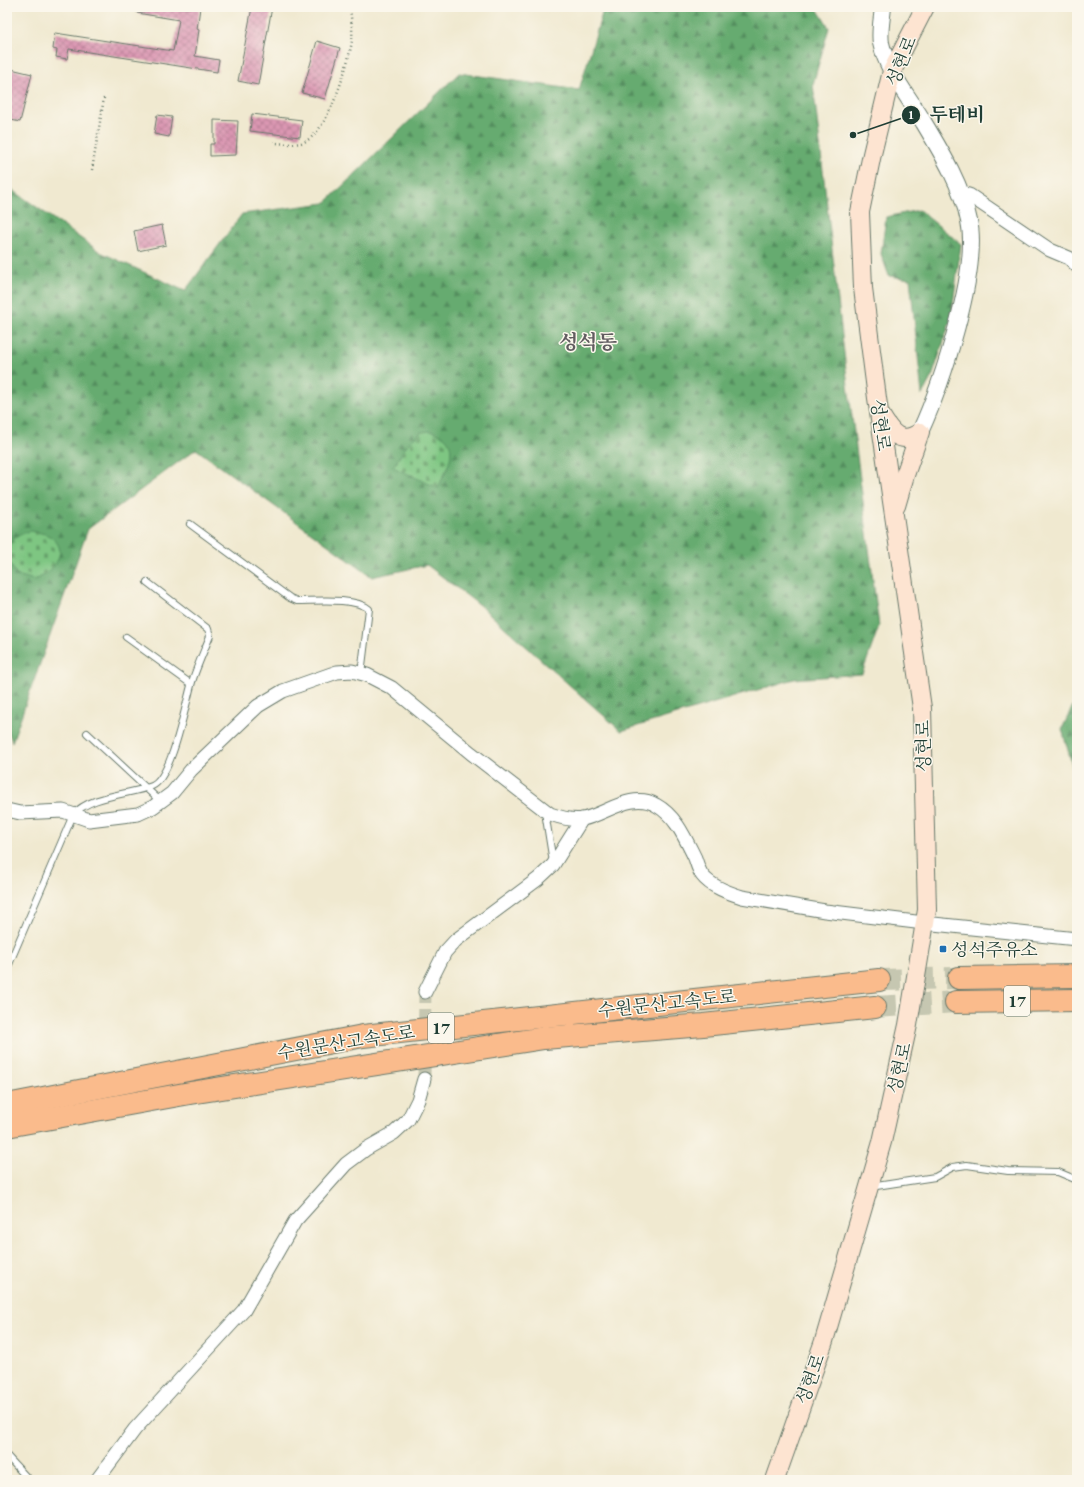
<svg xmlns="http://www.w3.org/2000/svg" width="1084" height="1487" viewBox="0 0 1084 1487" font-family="'EB Garamond','Noto Serif KR',serif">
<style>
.forest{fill:url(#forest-firs);stroke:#427452}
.cemetery{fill:url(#cemetery-stones);stroke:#4e825b}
.building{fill:url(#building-cross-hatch)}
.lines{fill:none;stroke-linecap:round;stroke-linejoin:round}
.minor-tunnel{stroke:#c6c7b1;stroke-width:13;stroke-dasharray:13 6;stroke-linecap:butt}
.motorway-tunnel{stroke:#c6c7b1;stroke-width:22;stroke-dasharray:22 11;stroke-linecap:butt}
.service-casing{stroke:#68796b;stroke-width:8}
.minor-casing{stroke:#68796b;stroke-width:15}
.tertiary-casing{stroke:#68796b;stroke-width:18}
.secondary-casing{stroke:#68796b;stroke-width:20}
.motorway-casing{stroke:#68796b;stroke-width:24}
.path{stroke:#68796b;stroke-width:2.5;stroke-dasharray:1 3;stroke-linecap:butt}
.service{stroke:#fff;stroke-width:6}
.minor{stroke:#fff;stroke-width:13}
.tertiary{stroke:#fff;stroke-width:16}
.secondary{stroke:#fde4d1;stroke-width:18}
.motorway{stroke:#fabb8c;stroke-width:22}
.poi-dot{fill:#1f6fb2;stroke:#fbf7ec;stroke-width:1.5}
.labels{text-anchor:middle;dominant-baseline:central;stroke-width:3;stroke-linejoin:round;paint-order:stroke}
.shield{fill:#fbf7ec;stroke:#61756b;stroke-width:1}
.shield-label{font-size:17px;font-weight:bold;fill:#1f3d34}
.street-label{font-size:18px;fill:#1f3d34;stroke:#fbf7ec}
.poi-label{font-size:18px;fill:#1f3d34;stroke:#fbf7ec;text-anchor:start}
.quarter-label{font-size:20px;font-weight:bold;fill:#615c60;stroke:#fbf7ec}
.leader{fill:none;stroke:#1f3d34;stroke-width:1.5}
.callout-dot{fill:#1f3d34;stroke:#fbf7ec;stroke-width:1.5}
.mark-label{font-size:12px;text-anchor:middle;font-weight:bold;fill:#fff}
.callout-label{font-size:19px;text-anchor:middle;font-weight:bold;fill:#1f3d34;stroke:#fbf7ec;stroke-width:3;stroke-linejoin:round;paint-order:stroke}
</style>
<defs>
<pattern id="forest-firs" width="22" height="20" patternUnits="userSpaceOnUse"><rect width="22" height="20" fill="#66ab70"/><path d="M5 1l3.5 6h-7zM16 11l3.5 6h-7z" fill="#538c5d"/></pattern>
<pattern id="cemetery-stones" width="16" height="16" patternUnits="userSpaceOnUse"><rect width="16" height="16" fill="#7ec682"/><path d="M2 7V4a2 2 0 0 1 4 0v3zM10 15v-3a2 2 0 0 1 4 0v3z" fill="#67a26b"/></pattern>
<pattern id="building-cross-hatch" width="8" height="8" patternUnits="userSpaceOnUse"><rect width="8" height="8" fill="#db97b2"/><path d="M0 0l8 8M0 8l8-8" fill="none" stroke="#b17c92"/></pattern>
</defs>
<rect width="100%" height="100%" fill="#fbf7ec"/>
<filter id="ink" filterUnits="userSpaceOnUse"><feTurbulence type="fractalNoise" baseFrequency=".025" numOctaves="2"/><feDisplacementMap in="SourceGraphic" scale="8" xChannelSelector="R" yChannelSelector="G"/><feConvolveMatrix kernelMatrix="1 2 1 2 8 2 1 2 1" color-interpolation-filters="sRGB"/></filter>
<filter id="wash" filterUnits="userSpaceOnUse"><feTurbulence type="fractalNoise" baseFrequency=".012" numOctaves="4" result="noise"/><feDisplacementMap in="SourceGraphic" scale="16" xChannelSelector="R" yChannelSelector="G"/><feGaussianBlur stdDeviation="0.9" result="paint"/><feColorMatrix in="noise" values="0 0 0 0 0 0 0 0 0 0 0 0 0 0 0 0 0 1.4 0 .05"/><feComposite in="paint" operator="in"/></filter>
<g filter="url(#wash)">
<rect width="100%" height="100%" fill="#f0e9d0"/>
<g class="forest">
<path d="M604 7H816L829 28 813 84 846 370 879 626 862 674 794 679 621 731 483 608 427 565 372 577 196 449 88 529 12 742 7 728V186L100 252 185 291 242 214 325 203 459 73 579 90Z"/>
<path d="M919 210 961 244 951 319 933 374 922 395 910 279 889 276 881 254 886 217Z"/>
<path d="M1077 697V782L1062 729Z"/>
</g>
<g class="cemetery">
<path d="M432 431C464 441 448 466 438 488L393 467 407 445 421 432Z"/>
<path d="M30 531C36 532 45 533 51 537 72 552 51 573 35 580L17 575C3 555 3 539 30 531Z"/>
</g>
<g id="blocks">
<g class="building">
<path d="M137 7 200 8 197 29 199 30 195 56 219 60 217 72 69 49 67 59 56 57 57 50 53 49 55 33 173 51 179 20 137 13Z"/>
<path d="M252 7H272L258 85 238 81Z"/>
<path d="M317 41 340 48 325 99 302 93Z"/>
<path d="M7 68 32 74 20 122 7 119Z"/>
<path d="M252 114 302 120 300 137 250 131Z"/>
<path d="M157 115 172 117 169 137 154 134Z"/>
<path d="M214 120 238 121 236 155 210 156V144H214Z"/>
<path d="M162 225 166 245 138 251 134 231Z"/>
</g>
</g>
</g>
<g filter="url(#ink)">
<use href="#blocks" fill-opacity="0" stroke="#68796b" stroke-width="1"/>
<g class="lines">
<path class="minor-tunnel" d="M424 1079 425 992"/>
<g class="motorway-tunnel">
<path d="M879 980 959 978"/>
<path d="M875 1007 956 1002"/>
</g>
<g class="service-casing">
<g id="service">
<path d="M190 524 290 598 297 601C316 601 354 597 369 609L361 674"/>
<path d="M126 637 191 684"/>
<path d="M87 733 160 801"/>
<path d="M545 812 553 862"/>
<path d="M7 969 73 815C90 795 129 795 152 786 172 778 186 702 192 682 197 666 204 651 210 636L208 629 147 582"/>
<path d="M870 1187 935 1177 953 1167 967 1165 1008 1171 1058 1172 1077 1180"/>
<path d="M7 1456 29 1480"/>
</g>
</g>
<g class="minor-casing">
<g id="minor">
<path d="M960 193 969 195 1050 250 1069 258 1077 266"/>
<path d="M7 810 20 813 63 811 89 820 138 814 153 807 172 793 191 770 258 706 283 691 337 672 352 671 367 675 392 688 471 753 550 814C559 817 573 821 583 819 606 814 632 791 656 805 676 816 685 838 695 858 697 864 699 871 702 875 711 887 729 893 742 897L825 911 924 923 1077 939"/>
<path d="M425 992 445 952 456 940 538 879 553 865 582 819"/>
<path d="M97 1480 135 1429 244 1310 295 1221 313 1201 346 1164 366 1149 394 1133 408 1120 418 1100 424 1079"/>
</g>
</g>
<g class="tertiary-casing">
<path id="tertiary" d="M883 7C882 19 879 32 881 43 887 72 910 98 924 123 942 153 962 186 969 221 980 270 941 386 920 432"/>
</g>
<g class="secondary-casing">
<g id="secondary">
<path d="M880 414C890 431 900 447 920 432L905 475 896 506"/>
<path d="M775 1480 824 1341 882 1142 908 1025 927 910 922 708 877 398 863 288 860 212 872 154 892 71 925 7"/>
</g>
</g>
<g class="motorway-casing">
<g id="motorway">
<path d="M959 978 1077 976"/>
<path d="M956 1002 1077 1000"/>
<path d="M7 1105 363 1036 879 980"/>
<path d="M7 1126 190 1093 544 1038 703 1025 875 1007"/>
</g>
</g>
<g class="path">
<path d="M273 143C283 143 297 146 306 141 329 129 348 66 352 41 353 30 351 18 350 7"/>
<path d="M92 170 104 98"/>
</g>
<use href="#service" class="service"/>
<use href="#minor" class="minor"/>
<use href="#tertiary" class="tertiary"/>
<use href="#secondary" class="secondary"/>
<use href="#motorway" class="motorway"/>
</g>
</g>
<rect class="poi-dot" x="939" y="945" width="8" height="8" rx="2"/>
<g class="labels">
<g class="shield">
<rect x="1004" y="986" width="26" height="30" rx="3"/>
<rect x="428" y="1013" width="26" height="30" rx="3"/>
</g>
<g class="shield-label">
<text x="1017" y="1001">17</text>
<text x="441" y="1028">17</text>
</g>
<g class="street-label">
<text transform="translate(901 61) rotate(-68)">성현로</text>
<text transform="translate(881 425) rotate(82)">성현로</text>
<text transform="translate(923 746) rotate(-91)">성현로</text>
<text transform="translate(667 1003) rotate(-6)">수원문산고속도로</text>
<text transform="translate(346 1042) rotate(-9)">수원문산고속도로</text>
<text transform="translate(899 1068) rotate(-77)">성현로</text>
<text transform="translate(810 1379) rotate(-70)">성현로</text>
</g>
<g class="poi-label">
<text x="951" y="949">성석주유소</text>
</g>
<g class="quarter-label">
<text x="588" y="342">성석동</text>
</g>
</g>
<path class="leader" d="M853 135L911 115"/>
<g class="callout-dot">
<circle cx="853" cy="135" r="4"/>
<circle cx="911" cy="115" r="10"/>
</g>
<g class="mark-label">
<text x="911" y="119">1</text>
</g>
<g class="callout-label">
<text x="957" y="121">두테비</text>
</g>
<rect width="1084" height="1487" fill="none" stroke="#fbf7ec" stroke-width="24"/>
</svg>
